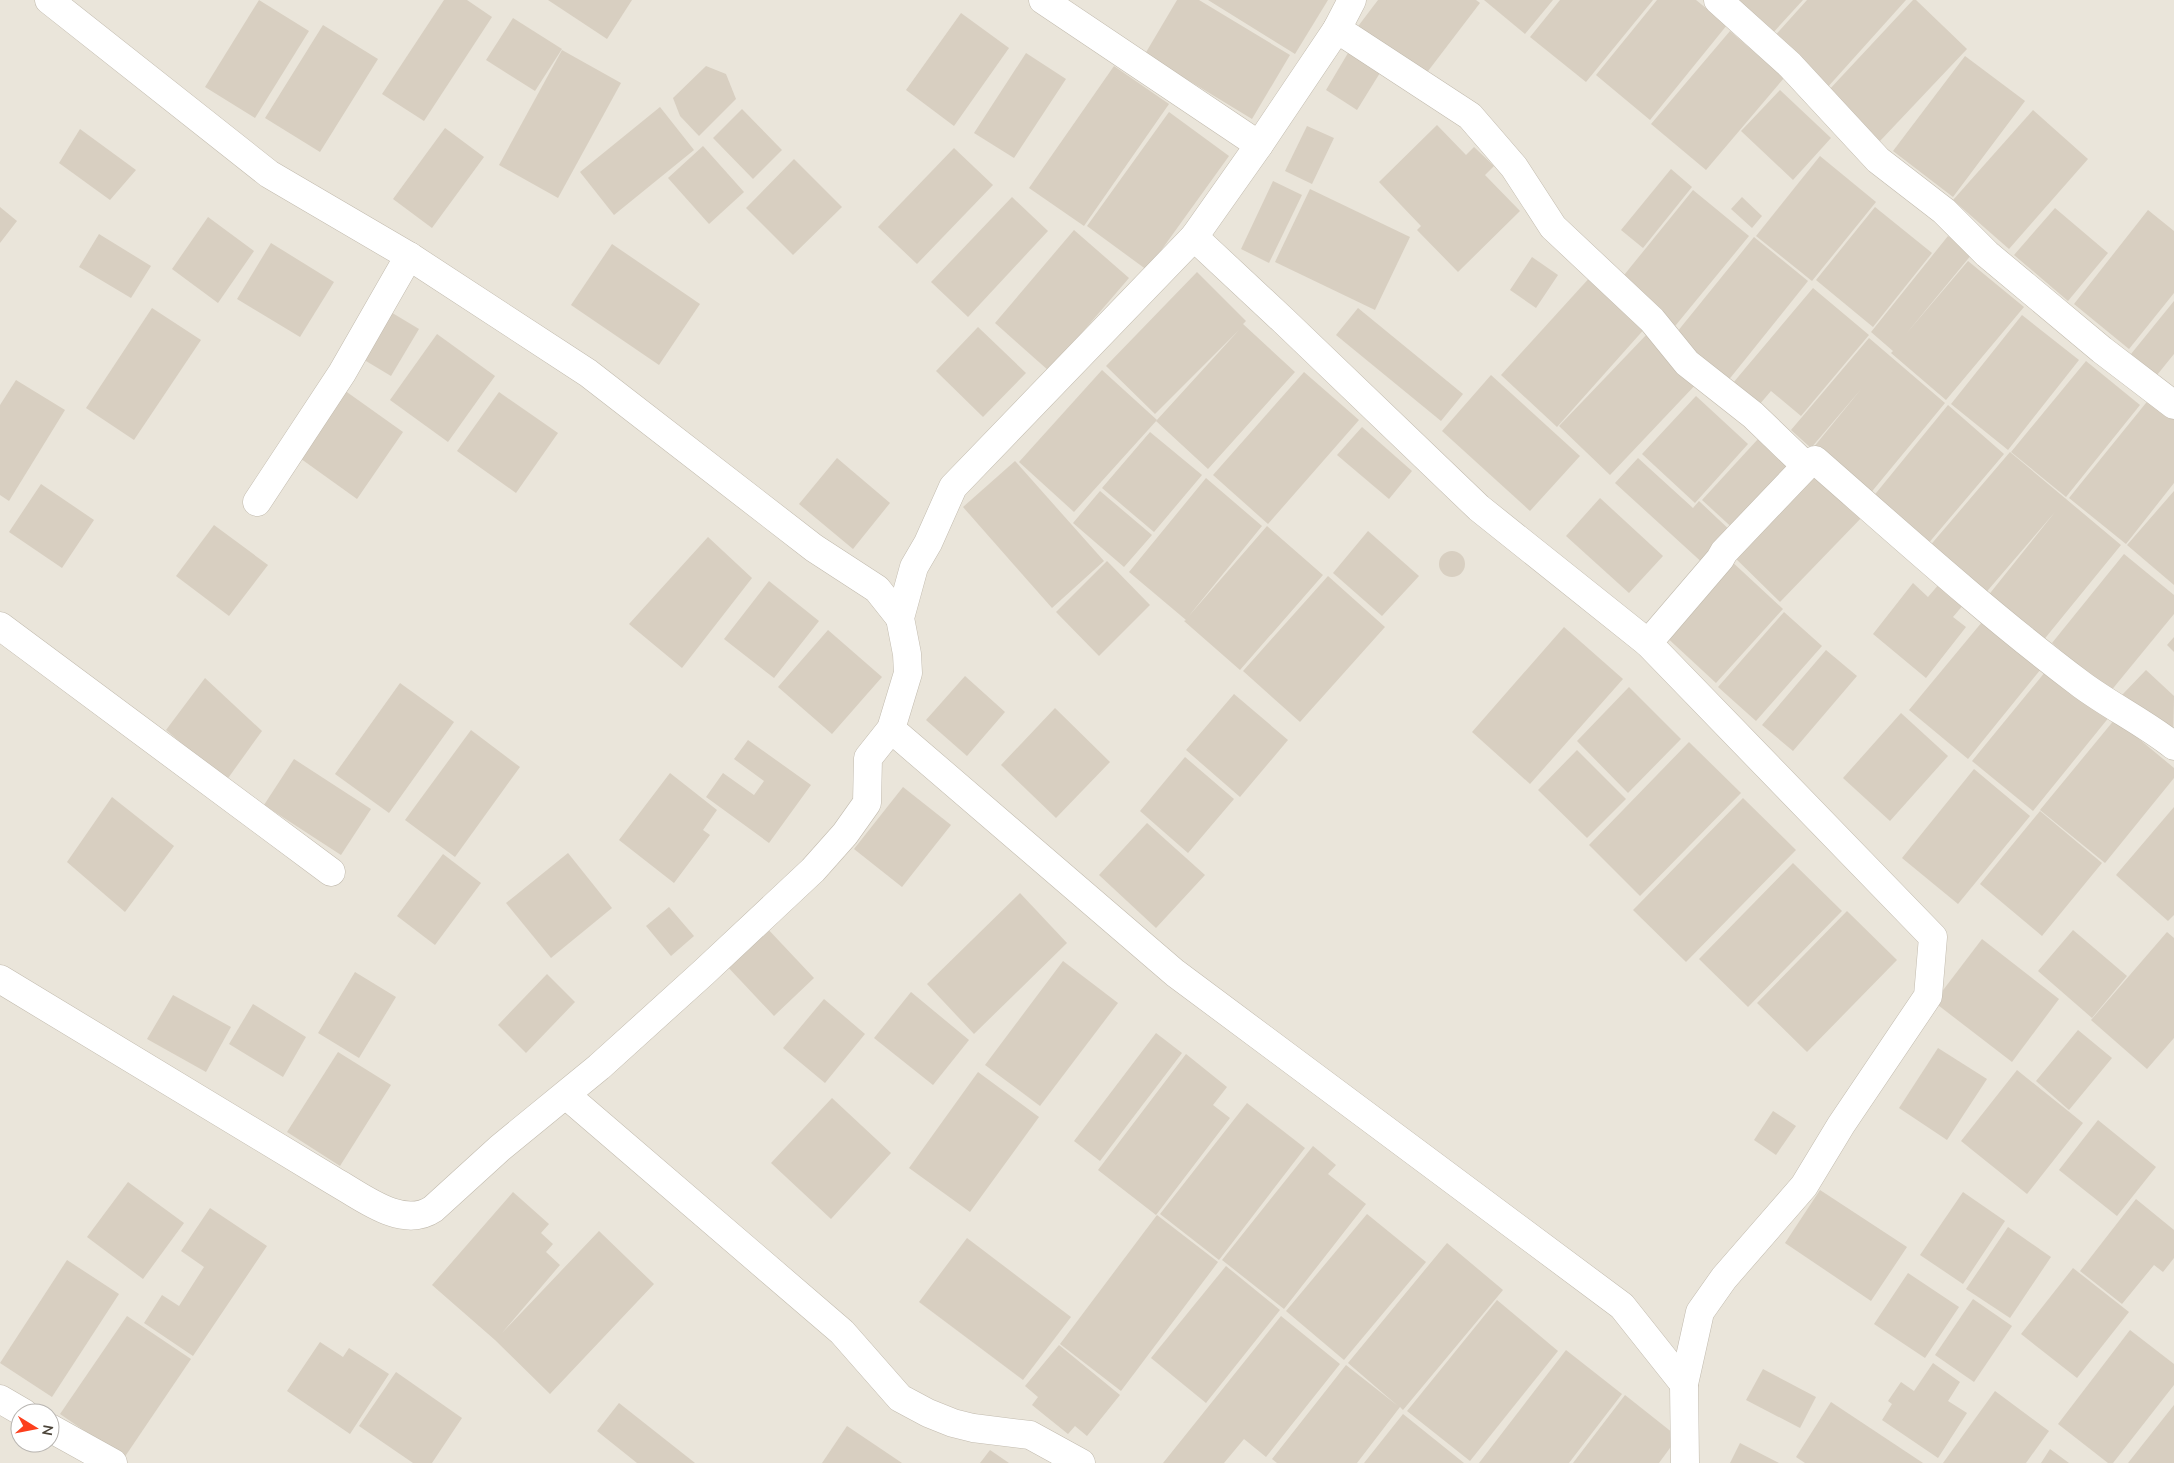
<svg xmlns="http://www.w3.org/2000/svg" width="2174" height="1463" viewBox="0 0 2174 1463" font-family="'Nunito Sans',sans-serif">
<style>
.residential{fill:#eae5da;fill-rule:evenodd}
.building{fill:#d8cfc1}
.lines{fill:none;stroke-linecap:round;stroke-linejoin:round}
.minor-casing{stroke:#c2bbae;stroke-width:29}
.minor{stroke:#fff;stroke-width:28}
</style>
<rect width="100%" height="100%" fill="#f6f3ec"/>
<path class="residential" d="M0 0H2174V1463H0ZM20 1413H50V1443H20Z"/>
<g class="building">
<path d="M259 0 309 31 255 118 205 87Z"/>
<path d="M444 0H467L492 17 424 121 382 94Z"/>
<path d="M548 0H632L607 39Z"/>
<path d="M1177 0H1199L1290 55 1252 119 1145 54Z"/>
<path d="M1208 0H1328L1295 54Z"/>
<path d="M1378 0H1476L1480 3 1422 79 1356 29Z"/>
<path d="M1484 0H1553L1525 34Z"/>
<path d="M1560 0H1653L1586 82 1530 37Z"/>
<path d="M1657 0H1696L1727 25 1650 120 1596 75Z"/>
<path d="M1733 0H1803L1771 35Z"/>
<path d="M1807 0H1906L1826 89 1772 39Z"/>
<path d="M1913 0H1916L1967 49 1880 141 1828 91Z"/>
<path d="M961 13 1009 48 954 126 906 90Z"/>
<path d="M513 18 562 49 535 91 486 60Z"/>
<path d="M323 25 378 59 320 152 265 118Z"/>
<path d="M1730 31 1784 78 1706 170 1651 124Z"/>
<path d="M1351 48 1383 68 1357 110 1326 90Z"/>
<path d="M562 50 621 83 558 198 499 165Z"/>
<path d="M1026 53 1066 79 1014 158 974 133Z"/>
<path d="M1965 56 2025 101 1953 197 1893 151Z"/>
<path d="M706 66 726 74 736 99 699 136 680 116 673 98Z"/>
<path d="M1114 66 1169 104 1084 226 1029 188Z"/>
<path d="M1780 90 1831 138 1793 180 1741 131Z"/>
<path d="M660 107 694 150 614 215 580 172Z"/>
<path d="M742 109 782 150 753 179 713 138Z"/>
<path d="M2033 110 2088 159 2009 249 1953 200Z"/>
<path d="M1169 112 1229 156 1147 270 1087 226Z"/>
<path d="M1437 125 1466 155 1474 147 1494 166 1485 175 1520 211 1458 272 1417 230 1421 226 1379 182Z"/>
<path d="M1307 126 1334 138 1312 184 1285 171Z"/>
<path d="M445 128 484 157 432 228 393 199Z"/>
<path d="M80 129 136 170 110 200 59 163Z"/>
<path d="M703 146 744 192 709 224 668 178Z"/>
<path d="M954 148 993 185 917 264 878 227Z"/>
<path d="M1820 156 1876 202 1812 281 1756 236Z"/>
<path d="M794 159 842 207 793 255 746 208Z"/>
<path d="M1671 169 1692 187 1643 248 1621 230Z"/>
<path d="M1273 181 1302 195 1269 263 1241 249Z"/>
<path d="M1310 189 1410 237 1375 310 1275 262Z"/>
<path d="M1693 190 1749 236 1671 331 1616 285Z"/>
<path d="M1012 197 1048 231 968 317 931 282Z"/>
<path d="M1742 197 1762 216 1752 228 1731 209Z"/>
<path d="M0 207 17 221 0 243Z"/>
<path d="M1875 207 1932 253 1873 327 1816 280Z"/>
<path d="M2055 208 2108 253 2068 301 2014 255Z"/>
<path d="M2148 210 2174 231V293L2129 349 2074 304Z"/>
<path d="M208 217 254 251 218 303 172 269Z"/>
<path d="M1074 230 1129 278 1049 371 995 323Z"/>
<path d="M99 234 151 266 131 298 79 267Z"/>
<path d="M1948 236 1972 254 1906 334 1968 261 2024 307 1946 400 1891 353 1893 351 1871 332Z"/>
<path d="M1754 237 1808 281 1727 382 1673 337Z"/>
<path d="M271 243 334 282 300 337 237 299Z"/>
<path d="M612 244 700 304 659 365 571 305Z"/>
<path d="M1532 257 1558 275 1536 308 1510 290Z"/>
<path d="M1197 272 1246 321 1243 324 1295 372 1208 469 1156 421 1239 330 1155 414 1106 366Z"/>
<path d="M1592 275 1647 326 1557 427 1501 375Z"/>
<path d="M1813 288 1869 335 1801 416 1771 391 1759 405 1733 383Z"/>
<path d="M2174 301V354L2157 375 2131 354Z"/>
<path d="M152 308 201 340 134 440 86 408Z"/>
<path d="M384 308 419 329 391 376 356 355Z"/>
<path d="M1358 308 1463 394 1441 421 1336 335Z"/>
<path d="M2022 315 2079 360 2008 450 1951 404Z"/>
<path d="M978 327 1026 373 983 417 936 371Z"/>
<path d="M1649 332 1699 381 1610 475 1559 426Z"/>
<path d="M437 334 495 376 448 442 390 400Z"/>
<path d="M1869 338 1945 403 1869 495 1813 448 1862 388 1811 448 1791 430Z"/>
<path d="M2086 361 2140 405 2066 497 2011 452Z"/>
<path d="M1102 370 1157 420 1074 512 1019 462Z"/>
<path d="M1304 372 1359 420 1268 524 1213 475Z"/>
<path d="M1491 375 1580 456 1530 511 1442 431Z"/>
<path d="M16 380 65 410 9 501 0 495V405Z"/>
<path d="M344 390 403 432 357 499 297 456Z"/>
<path d="M499 392 558 433 516 493 457 451Z"/>
<path d="M1696 396 1748 444 1695 503 1642 454Z"/>
<path d="M2150 398 2174 417V483L2126 544 2069 498Z"/>
<path d="M1948 405 2004 454 1927 545 1872 498Z"/>
<path d="M1362 427 1412 471 1389 499 1337 455Z"/>
<path d="M1150 432 1202 475 1154 532 1102 488Z"/>
<path d="M1758 439 1795 472 1738 533 1702 500Z"/>
<path d="M2010 452 2121 545 2042 642 1987 597 2055 512 1983 596 1928 548Z"/>
<path d="M837 458 890 503 853 549 799 504Z"/>
<path d="M1638 458 1693 508 1699 501 1735 535 1706 566 1615 483Z"/>
<path d="M1015 461 1104 561 1052 608 963 507Z"/>
<path d="M1812 463 1865 514 1780 602 1728 551Z"/>
<path d="M1206 478 1262 526 1188 617 1267 526 1323 575 1240 670 1184 621 1186 620 1129 572Z"/>
<path d="M41 484 94 520 62 568 9 532Z"/>
<path d="M1100 491 1152 535 1124 567 1073 523Z"/>
<path d="M2174 491V585L2127 545Z"/>
<path d="M1600 498 1663 556 1629 593 1566 536Z"/>
<path d="M214 525 268 565 229 616 176 576Z"/>
<path d="M1368 531 1419 576 1382 616 1333 573Z"/>
<path d="M708 537 752 578 682 668 629 624Z"/>
<circle cx="1452" cy="564" r="13"/>
<path d="M2124 554 2174 595V614L2110 692 2052 643Z"/>
<path d="M1729 559 1783 609 1716 683 1662 633Z"/>
<path d="M1107 561 1150 605 1099 656 1056 612Z"/>
<path d="M1328 576 1385 627 1300 722 1243 671Z"/>
<path d="M769 581 819 621 774 678 724 639Z"/>
<path d="M1913 583 1928 597 1940 583 1964 604 1953 617 1966 627 1926 678 1873 634Z"/>
<path d="M1784 612 1822 646 1756 721 1718 687Z"/>
<path d="M1987 616 2045 664 1968 759 1909 710Z"/>
<path d="M1564 627 1623 679 1530 784 1472 732Z"/>
<path d="M828 630 882 677 832 734 778 687Z"/>
<path d="M2174 637V652L2167 645Z"/>
<path d="M1826 650 1857 676 1793 751 1762 725Z"/>
<path d="M2050 666 2110 716 2033 811 1972 761Z"/>
<path d="M2146 670 2174 696 2173 742 2122 695Z"/>
<path d="M965 676 1005 712 967 756 926 720Z"/>
<path d="M205 678 262 731 226 781 166 730Z"/>
<path d="M400 683 454 722 389 813 335 774Z"/>
<path d="M1629 687 1681 739 1628 793 1577 741Z"/>
<path d="M1234 694 1288 740 1240 797 1186 750Z"/>
<path d="M1055 708 1110 762 1056 818 1001 765Z"/>
<path d="M1901 713 1948 756 1890 821 1843 778Z"/>
<path d="M2115 719 2174 768V778L2105 863 2040 810Z"/>
<path d="M471 730 520 767 455 857 405 820Z"/>
<path d="M748 740 811 785 769 843 706 797 723 773 754 795 764 781 734 759Z"/>
<path d="M1689 742 1741 793 1640 896 1589 845Z"/>
<path d="M1577 750 1626 799 1587 838 1538 790Z"/>
<path d="M1185 757 1234 799 1188 853 1140 811Z"/>
<path d="M294 759 371 809 341 855 264 805Z"/>
<path d="M1974 769 2030 816 1958 904 1902 858Z"/>
<path d="M670 773 717 810 703 830 710 835 674 883 619 840Z"/>
<path d="M903 787 951 825 902 887 854 849Z"/>
<path d="M112 797 174 846 125 912 67 862Z"/>
<path d="M1743 798 1796 850 1686 962 1633 910Z"/>
<path d="M2174 807V915L2168 921 2116 875Z"/>
<path d="M2040 811 2102 863 2042 936 1980 884Z"/>
<path d="M1147 823 1205 875 1156 928 1099 875Z"/>
<path d="M568 853 612 908 551 958 506 903Z"/>
<path d="M443 854 481 883 435 945 397 916Z"/>
<path d="M1793 863 1842 911 1748 1007 1699 959Z"/>
<path d="M1020 893 1067 943 974 1034 927 984Z"/>
<path d="M669 907 694 936 671 956 646 926Z"/>
<path d="M1847 911 1897 960 1807 1052 1757 1003Z"/>
<path d="M765 926 814 978 774 1016 725 964Z"/>
<path d="M2073 930 2127 976 2092 1018 2038 971Z"/>
<path d="M2167 932 2174 938V1038L2147 1069 2091 1020Z"/>
<path d="M1982 939 2059 999 2012 1062 1934 1002Z"/>
<path d="M1063 961 1118 1003 1040 1106 985 1065Z"/>
<path d="M355 972 396 997 359 1058 318 1033Z"/>
<path d="M547 974 575 1002 526 1053 498 1025Z"/>
<path d="M911 992 969 1040 933 1085 874 1038Z"/>
<path d="M173 995 231 1027 206 1072 147 1039Z"/>
<path d="M824 999 865 1034 825 1083 783 1048Z"/>
<path d="M253 1004 306 1037 283 1077 229 1044Z"/>
<path d="M2078 1030 2112 1058 2069 1110 2036 1081Z"/>
<path d="M1156 1033 1182 1053 1100 1161 1074 1141Z"/>
<path d="M1938 1048 1987 1079 1947 1140 1899 1108Z"/>
<path d="M338 1052 391 1085 340 1166 287 1132Z"/>
<path d="M1186 1054 1227 1087 1213 1105 1230 1118 1156 1215 1098 1170Z"/>
<path d="M2017 1070 2083 1123 2027 1194 1961 1141Z"/>
<path d="M978 1072 1039 1117 970 1212 909 1168Z"/>
<path d="M832 1098 891 1153 831 1219 771 1163Z"/>
<path d="M1247 1103 1305 1148 1219 1260 1160 1214Z"/>
<path d="M1773 1111 1796 1126 1776 1155 1754 1140Z"/>
<path d="M2098 1120 2156 1167 2117 1216 2059 1170Z"/>
<path d="M1313 1146 1336 1165 1328 1174 1366 1204 1284 1309 1222 1260Z"/>
<path d="M128 1182 184 1223 143 1279 87 1237Z"/>
<path d="M1820 1190 1907 1247 1871 1301 1785 1243Z"/>
<path d="M513 1192 549 1224 541 1233 553 1244 546 1252 560 1265 502 1333 599 1231 654 1284 550 1394 495 1340 432 1285Z"/>
<path d="M1963 1192 2005 1221 1963 1284 1920 1255Z"/>
<path d="M2136 1199 2174 1230V1258L2163 1272 2154 1265 2122 1304 2080 1271Z"/>
<path d="M210 1208 267 1246 193 1356 144 1323 162 1295 179 1306 204 1267 181 1251Z"/>
<path d="M1367 1214 1426 1262 1344 1360 1286 1311Z"/>
<path d="M1157 1215 1218 1262 1121 1391 1060 1344Z"/>
<path d="M2008 1227 2051 1257 2010 1318 1966 1289Z"/>
<path d="M967 1238 1071 1317 1023 1380 919 1302Z"/>
<path d="M1447 1243 1503 1290 1403 1410 1400 1407 1357 1463H1277L1272 1459 1346 1365 1398 1406 1348 1363Z"/>
<path d="M67 1260 119 1294 52 1397 0 1363Z"/>
<path d="M1226 1266 1280 1310 1206 1403 1151 1358Z"/>
<path d="M2073 1268 2129 1312 2077 1378 2021 1334Z"/>
<path d="M1908 1273 1959 1307 1925 1358 1874 1324Z"/>
<path d="M1973 1299 2012 1326 1974 1382 1935 1355Z"/>
<path d="M1497 1300 1558 1351 1470 1461 1407 1411Z"/>
<path d="M127 1316 191 1359 124 1458 60 1414Z"/>
<path d="M1281 1316 1340 1364 1266 1457 1244 1439 1224 1463H1163Z"/>
<path d="M2130 1330 2174 1364V1385L2113 1463H2108L2058 1424Z"/>
<path d="M320 1342 343 1357 349 1348 389 1374 350 1434 287 1391Z"/>
<path d="M1059 1345 1120 1395 1087 1436 1075 1426 1068 1434 1032 1405 1038 1397 1025 1386Z"/>
<path d="M1566 1350 1622 1394 1569 1463H1479Z"/>
<path d="M1933 1363 1960 1382 1948 1401 1967 1413 1938 1458 1882 1420 1892 1404 1888 1401 1901 1382 1914 1391Z"/>
<path d="M1763 1369 1816 1397 1800 1428 1746 1400Z"/>
<path d="M396 1372 462 1418 432 1463H413L359 1426Z"/>
<path d="M1995 1391 2049 1431 2026 1463H1943Z"/>
<path d="M1625 1395 1678 1437 1659 1463H1573Z"/>
<path d="M1831 1402 1923 1463H1805L1796 1457Z"/>
<path d="M619 1403 695 1463H637L597 1431Z"/>
<path d="M2174 1405V1463H2128Z"/>
<path d="M1403 1414 1464 1463H1364Z"/>
<path d="M847 1426 902 1463H822Z"/>
<path d="M1740 1443 1779 1463H1730Z"/>
<path d="M2050 1449 2069 1463H2041Z"/>
<path d="M990 1450 1009 1463H980Z"/>
</g>
<g class="lines">
<g class="minor-casing">
<g id="minor">
<path d="M49 0 269 174 409 256 588 373 814 548 877 589 900 618"/>
<path d="M1043 0 1259 145"/>
<path d="M1718 0 1790 65 1878 160 1944 211 1987 254 2102 350 2174 405"/>
<path d="M1337 29 1470 116 1514 167 1553 227 1652 320 1687 363 1753 415 1806 466 1815 460C1903 537 1989 615 2082 685 2112 707 2145 723 2174 746"/>
<path d="M1194 237 1284 321 1479 508 1648 643 1933 937 1928 996 1841 1125 1804 1186 1724 1278 1700 1312 1684 1384 1685 1463"/>
<path d="M257 502 342 373 409 256"/>
<path d="M0 626 331 872"/>
<path d="M1648 643 1720 559 1724 552 1806 466"/>
<path d="M891 729 1175 973 1622 1306 1684 1384"/>
<path d="M0 979 334 1181C361 1196 402 1230 433 1209L500 1148 599 1067 703 973 813 870 845 834 867 803 868 758 891 729 908 673 907 654 900 618 914 567 928 543 953 487 1194 237 1259 145 1337 29 1352 0"/>
<path d="M566 1095 842 1332 900 1398 928 1413 953 1423 973 1428 1030 1435 1081 1463"/>
<path d="M0 1399 24 1413"/>
<path d="M50 1428 113 1463"/>
</g>
</g>
<use href="#minor" class="minor"/>
</g>
<g transform="translate(35 1428) rotate(100)"><circle r="24" fill="#ffffff" stroke="#b7b4b0"/>
<path d="M0-4L9 19L0 12L-9 19Z" fill="#fc3f1d"/>
<text y="-8" font-size="14" font-weight="bold" text-anchor="middle" fill="#4b4439">N</text>
</g>
</svg>
